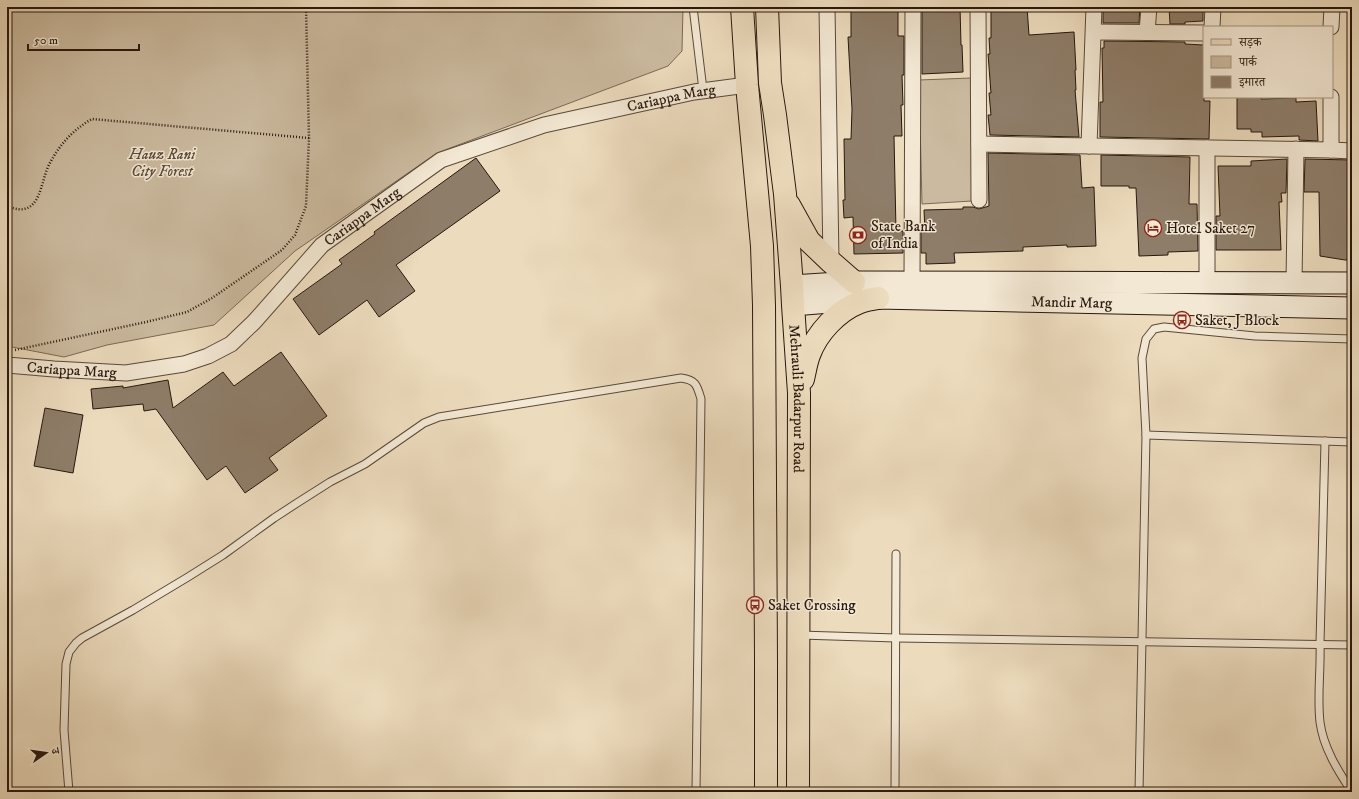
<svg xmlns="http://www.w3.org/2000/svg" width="1359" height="799" viewBox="0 0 1359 799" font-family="'IM FELL DW Pica','Noto Serif Devanagari',serif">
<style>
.green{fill:#cbba9f;stroke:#7a6956}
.building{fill:#8e7d69;stroke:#28180e}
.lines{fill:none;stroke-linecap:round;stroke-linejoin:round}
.service-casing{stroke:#59493a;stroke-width:9}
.minor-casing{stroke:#59493a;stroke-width:17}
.secondary-casing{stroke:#28180e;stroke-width:23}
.primary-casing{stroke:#28180e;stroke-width:24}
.path{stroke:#28180e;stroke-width:2.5;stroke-dasharray:1 2;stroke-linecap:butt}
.service{stroke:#f3e8d4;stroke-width:7}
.minor{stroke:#f3e8d4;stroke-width:15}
.secondary{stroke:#f3e8d4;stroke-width:21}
.primary{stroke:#ecdbbd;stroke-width:22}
.labels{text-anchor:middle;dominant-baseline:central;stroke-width:3;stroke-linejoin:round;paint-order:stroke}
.street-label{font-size:15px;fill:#28180e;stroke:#f3e8d4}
.park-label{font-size:15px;font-style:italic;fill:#59493a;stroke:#f3e8d4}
.poi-label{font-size:15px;fill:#28180e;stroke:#f3e8d4;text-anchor:start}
</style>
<rect width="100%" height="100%" fill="#ecdbbd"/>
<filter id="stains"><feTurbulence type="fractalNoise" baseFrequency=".005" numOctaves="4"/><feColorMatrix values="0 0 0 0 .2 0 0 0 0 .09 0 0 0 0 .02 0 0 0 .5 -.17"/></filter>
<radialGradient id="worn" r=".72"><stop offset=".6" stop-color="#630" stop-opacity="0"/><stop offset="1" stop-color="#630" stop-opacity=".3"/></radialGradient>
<g class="green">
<path d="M7 7H683L682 51 668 66 437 153 295 251 214 325 107 345 64 357 7 346Z"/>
<path d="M1230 7H1316V9Z"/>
<path d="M971 78 972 201 922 204 919 80Z"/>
</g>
<g class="building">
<path d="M851 7H898V36H904V75H902L903 105H901L902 136H894L896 231H903V253L854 254 853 217 844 218 843 200H845L844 139H851L852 109 848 37H851Z"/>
<path d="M922 7H960L961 45H962L963 72 922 74Z"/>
<path d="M991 7H1027L1029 35 1074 32 1076 70H1075L1076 90H1075L1079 137 990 135 988 115H991L989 93H991L988 54H990L989 38H991Z"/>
<path d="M1103 7H1140L1139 23H1103Z"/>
<path d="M1169 7H1203V21L1185 22V24H1170Z"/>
<path d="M1104 41 1185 42V44L1204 45V101H1210L1209 139 1100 137V102H1103L1102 48H1104Z"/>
<path d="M1237 97H1261V99L1296 98V102L1316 101 1318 141 1299 140V136L1262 137V132H1251V129H1237Z"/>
<path d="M988 153 1080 155 1082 188 1094 187 1096 246 1067 247V245L1023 247V251L954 253 955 263 926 264V253H921V231H925L924 210 963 209V207H973L979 209 989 206Z"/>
<path d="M1101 155 1190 157 1189 204H1197L1198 251 1168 252V255L1139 256 1136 188H1129V186H1101Z"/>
<path d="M476 158 500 191 396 265 415 291 379 317 367 300 319 335 293 299 342 264 339 260 375 234 374 232Z"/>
<path d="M1287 159 1286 193H1281L1282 202H1279L1281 250H1216V216H1220L1218 166H1251V161Z"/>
<path d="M1305 159 1352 160V260H1345L1320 256 1319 192H1304Z"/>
<path d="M281 352 327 416 269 458 278 470 245 493 226 466 207 480 156 409 144 411 143 404 93 409 91 389 123 386V388L168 380 173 408 223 372 234 386Z"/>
<path d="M45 408 83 415 73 473 34 466Z"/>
</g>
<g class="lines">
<g class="service-casing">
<g id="service">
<path d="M693 7 703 90"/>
<path d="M1146 435 1352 442"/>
<path d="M1325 441 1320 644C1321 670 1317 696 1320 722 1323 747 1338 771 1352 792"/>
<path d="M800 635 896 638 1352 645"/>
<path d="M69 792 64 730 66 664 69 652 76 643 82 638 133 610 188 577 223 555 274 518 297 503 330 482 365 464 424 423 439 417 681 378C696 380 697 385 701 399L696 792"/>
<path d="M895 792 896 554"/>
<path d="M1139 792 1146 435 1142 358 1146 339 1154 329 1164 327 1255 336 1352 339"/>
</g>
</g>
<g class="minor-casing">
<g id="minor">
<path d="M827 7 831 262"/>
<path d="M978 7 979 200"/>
<path d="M1212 27 1213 7"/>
<path d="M1331 27 1332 7"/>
<path d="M1094 32 1204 33"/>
<path d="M1147 32 1149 7"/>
<path d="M979 144 1331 150V97"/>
<path d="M1089 146 1094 7"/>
<path d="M1331 150 1352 151"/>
<path d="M912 282 913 7"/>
<path d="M1207 283V148"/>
<path d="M1294 283 1296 149"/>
<path id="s1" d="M7 365 54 369 126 373 184 364 208 356 231 344 254 322 322 245 441 160 544 125 694 92 747 85"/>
</g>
</g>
<g class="secondary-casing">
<g id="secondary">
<path d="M792 286 854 282 1352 283"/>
<path id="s2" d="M793 305 878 298 1352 308"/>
</g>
</g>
<g class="primary-casing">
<g id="primary">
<path d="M742 7 747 85 762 246 764 305 766 660V792"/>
<path id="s3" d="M767 7 770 83 775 115 785 194 792 286 793 305 799 393 798 792"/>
<path d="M789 205 809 241 831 262 854 282"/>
<path d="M803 379C805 371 806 363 809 355 817 333 837 311 860 302 866 300 872 299 878 298"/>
</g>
</g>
<g class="path">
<path d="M7 206C43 221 39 180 51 161 61 143 74 129 92 119L309 138"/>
<path d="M15 350 146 322 187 312 212 298 282 250 295 235 306 206 309 138 306 7"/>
</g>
<use href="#service" class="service"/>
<use href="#minor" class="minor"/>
<use href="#secondary" class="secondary"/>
<use href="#primary" class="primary"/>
</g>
<defs>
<g id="hotel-ring" transform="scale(0.9)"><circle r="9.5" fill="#f3e8d4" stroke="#8f2418" stroke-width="1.5"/><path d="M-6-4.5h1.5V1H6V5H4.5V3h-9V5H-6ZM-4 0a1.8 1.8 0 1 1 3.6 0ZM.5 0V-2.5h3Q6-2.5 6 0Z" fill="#8f2418"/></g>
<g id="bank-ring" transform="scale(0.9)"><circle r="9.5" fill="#f3e8d4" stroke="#8f2418" stroke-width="1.5"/><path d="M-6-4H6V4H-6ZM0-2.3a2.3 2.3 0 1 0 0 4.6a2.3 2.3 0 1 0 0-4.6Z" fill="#8f2418"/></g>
<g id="bus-ring" transform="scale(0.9)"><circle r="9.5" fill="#f3e8d4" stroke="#8f2418" stroke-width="1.5"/><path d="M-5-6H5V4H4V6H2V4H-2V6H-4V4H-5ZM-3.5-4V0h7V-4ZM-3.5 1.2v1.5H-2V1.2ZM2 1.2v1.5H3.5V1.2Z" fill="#8f2418"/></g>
</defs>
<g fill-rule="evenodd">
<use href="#hotel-ring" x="1153" y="228"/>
<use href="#bank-ring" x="858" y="235"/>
<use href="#bus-ring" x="1182" y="320"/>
<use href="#bus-ring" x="755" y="605"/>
</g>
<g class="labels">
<g class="street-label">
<text stroke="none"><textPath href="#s1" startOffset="749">Cariappa Marg</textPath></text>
<text stroke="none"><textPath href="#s1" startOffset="413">Cariappa Marg</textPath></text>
<text stroke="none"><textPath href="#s2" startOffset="279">Mandir Marg</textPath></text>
<text stroke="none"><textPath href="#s1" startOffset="65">Cariappa Marg</textPath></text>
<text stroke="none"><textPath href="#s3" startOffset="393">Mehrauli Badarpur Road</textPath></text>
</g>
<g class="park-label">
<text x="162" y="154">Hauz Rani<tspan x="162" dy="17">City Forest</tspan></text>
</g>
<g class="poi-label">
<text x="871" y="226">State Bank<tspan x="871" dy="17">of India</tspan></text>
<text x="1166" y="228">Hotel Saket 27</text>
<text x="1195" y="320">Saket, J Block</text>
<text x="768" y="605">Saket Crossing</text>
</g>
</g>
<rect width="1359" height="799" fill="none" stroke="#ecdbbd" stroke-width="24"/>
<rect x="8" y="8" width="1343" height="783" fill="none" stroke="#28180e" stroke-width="2"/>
<rect x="12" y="12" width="1335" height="775" fill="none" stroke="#28180e"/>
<rect x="1203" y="26" width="130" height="72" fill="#f3e8d4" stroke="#a29585"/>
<rect x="1211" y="39" width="20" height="6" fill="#ecdbbd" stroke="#a29585"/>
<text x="1239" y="46" font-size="12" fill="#28180e">सड़क</text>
<rect x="1211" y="56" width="20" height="12" fill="#cbba9f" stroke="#a29585"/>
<text x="1239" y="66" font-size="12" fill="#28180e">पार्क</text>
<rect x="1211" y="76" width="20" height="12" fill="#8e7d69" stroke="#a29585"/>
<text x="1239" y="86" font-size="12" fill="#28180e">इमारत</text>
<g transform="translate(46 753) rotate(77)" stroke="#f3e8d4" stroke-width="3" paint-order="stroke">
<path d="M0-3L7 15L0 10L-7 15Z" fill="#28180e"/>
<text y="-6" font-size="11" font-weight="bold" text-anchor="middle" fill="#28180e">उ</text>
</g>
<path d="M28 44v6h111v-6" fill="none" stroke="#28180e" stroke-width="2"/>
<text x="34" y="44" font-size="12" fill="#28180e" stroke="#f3e8d4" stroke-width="3" paint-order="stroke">50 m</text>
<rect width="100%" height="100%" filter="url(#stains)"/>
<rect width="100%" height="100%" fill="url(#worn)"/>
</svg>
